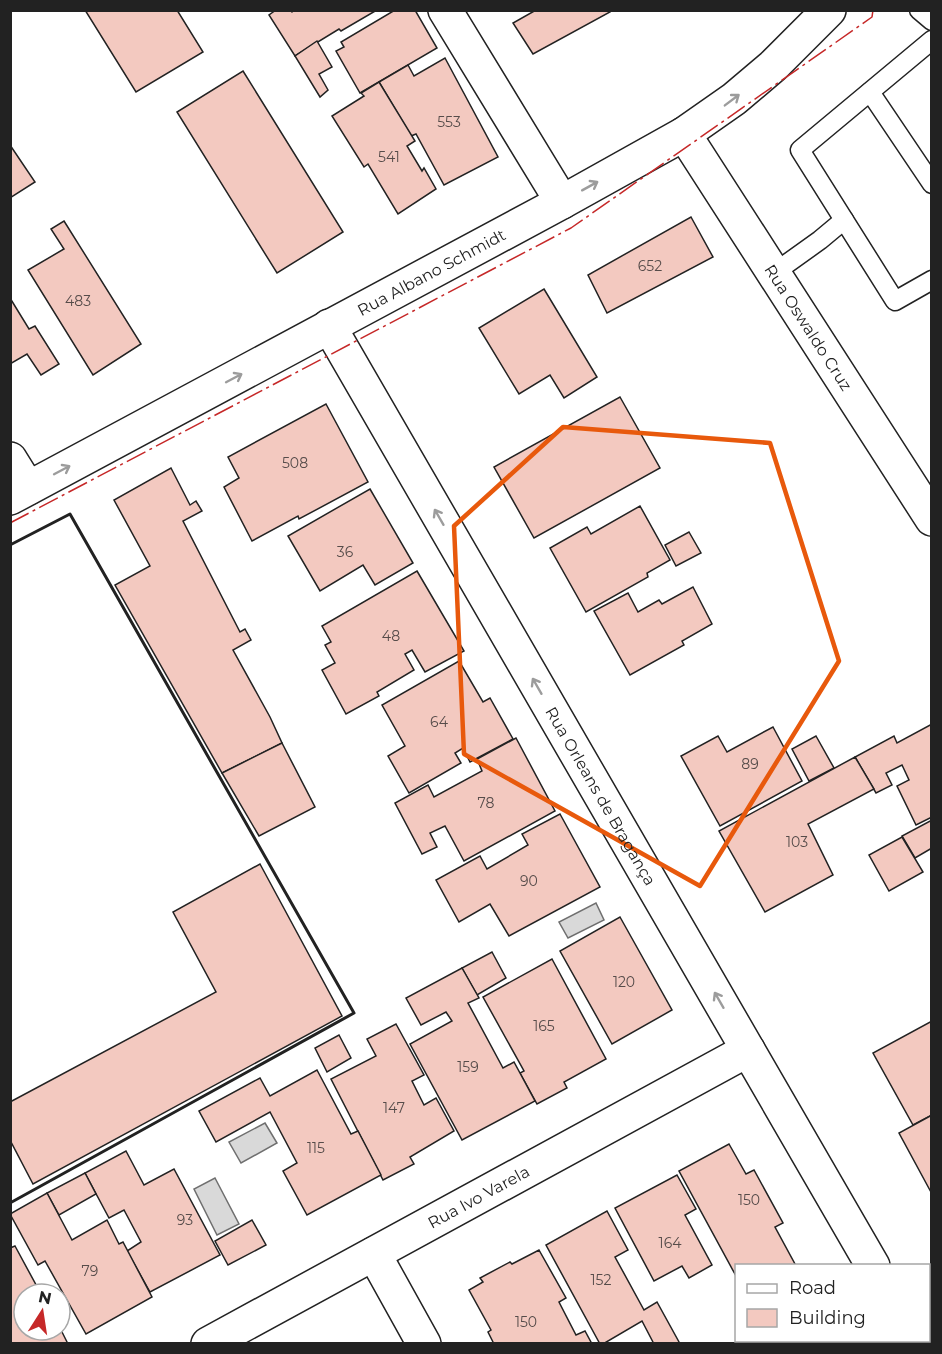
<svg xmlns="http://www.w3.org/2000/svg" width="942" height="1354" viewBox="0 0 942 1354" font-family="Montserrat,sans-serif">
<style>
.water{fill:#d9d9d9;stroke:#6f6f6f;stroke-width:1.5}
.building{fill:#f3c9c0;stroke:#222;stroke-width:1.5}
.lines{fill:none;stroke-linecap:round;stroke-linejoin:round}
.lane-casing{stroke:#222;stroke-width:21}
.street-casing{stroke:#222;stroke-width:36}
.primary-casing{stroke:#222;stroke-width:36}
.lane{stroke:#fff;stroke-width:18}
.street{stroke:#fff;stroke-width:33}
.primary{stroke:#fff;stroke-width:33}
.wall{stroke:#222;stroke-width:3}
.power{stroke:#c62828;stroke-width:1.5;stroke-dasharray:21 4.5 3 4.5;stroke-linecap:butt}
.oneway{stroke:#9c9c9c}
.marked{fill:none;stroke:#e8590c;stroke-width:4.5;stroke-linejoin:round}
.labels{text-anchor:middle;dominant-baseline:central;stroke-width:4.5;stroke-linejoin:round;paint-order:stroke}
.number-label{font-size:14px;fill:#564c4a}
.street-label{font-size:16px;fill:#222;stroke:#fff}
</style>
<rect width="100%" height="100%" fill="#fff"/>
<g class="water">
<path d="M596 903 604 920 568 938 559 922Z"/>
<path d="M265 1123 277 1143 241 1163 229 1142Z"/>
<path d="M215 1178 239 1224 217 1235 194 1189Z"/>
</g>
<g class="building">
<path d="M85 10H177L203 52 136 92Z"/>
<path d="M276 10H291L292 12 295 10H377L341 31 339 29 295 56 269 15Z"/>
<path d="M395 10H415L437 48 360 93 336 51 344 47 341 42Z"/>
<path d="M536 10H609L610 12 533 54 513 23Z"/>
<path d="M317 41 332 67 319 74 328 90 320 97 295 56Z"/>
<path d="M445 58 498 157 444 185 416 134 411 136 379 82 408 65 414 76Z"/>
<path d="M243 71 343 232 277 273 177 112Z"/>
<path d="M379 82 415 141 407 146 422 171 424 168 436 189 398 214 368 164 364 167 332 116 364 96 361 93Z"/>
<path d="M10 145 35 182 10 198Z"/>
<path d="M691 217 713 257 607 313 588 275Z"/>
<path d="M64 221 141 344 93 375 28 270 64 249 51 229Z"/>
<path d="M544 289 597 377 564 398 550 375 519 394 479 328Z"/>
<path d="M10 298 29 329 35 326 59 364 41 375 27 354 10 364Z"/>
<path d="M620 397 660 468 534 538 494 467Z"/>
<path d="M326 404 368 482 299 519 298 516 252 541 224 487 239 478 228 457Z"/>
<path d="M171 468 190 505 196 501 202 511 183 521 240 632 245 629 251 640 233 650 270 717 282 743 222 773 115 585 150 566 114 500Z"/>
<path d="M370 489 413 563 375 585 363 565 320 591 288 536Z"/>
<path d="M640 506 670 560 647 573 648 577 586 612 550 548 587 527 591 534Z"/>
<path d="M689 532 701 553 676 566 665 545Z"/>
<path d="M417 571 464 651 425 672 412 650 405 654 414 670 377 692 379 696 346 714 322 670 335 663 325 645 331 642 322 626Z"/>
<path d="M693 587 712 624 682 641 684 645 630 675 594 611 628 593 638 612 659 600 662 604Z"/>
<path d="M459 661 483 702 490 698 513 739 470 762 463 748 455 753 461 763 409 793 388 756 405 746 382 705Z"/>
<path d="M932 724V817L916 825 897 786 909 780 902 765 886 773 892 785 876 793 855 757 894 736 897 743Z"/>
<path d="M773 727 802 781 720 826 681 756 718 736 727 752Z"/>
<path d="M816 736 834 768 809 781 792 749Z"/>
<path d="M516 738 555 811 464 861 445 826 430 833 437 847 422 854 395 803 428 785 434 797 482 771 477 759Z"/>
<path d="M282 743 315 807 259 836 222 773Z"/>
<path d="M855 757 874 789 808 824 833 875 765 912 719 831Z"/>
<path d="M560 814 600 887 509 936 490 904 459 922 436 880 480 856 487 869 528 845 522 834Z"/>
<path d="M932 820V848L915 858 902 836Z"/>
<path d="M902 837 923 872 889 891 869 855Z"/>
<path d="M260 864 342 1016 33 1184 10 1140V1102L216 992 173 912Z"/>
<path d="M620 917 672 1010 612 1044 560 951Z"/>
<path d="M492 952 506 978 477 995 462 968Z"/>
<path d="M552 959 606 1059 564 1082 567 1088 537 1104 520 1073 524 1071 483 997Z"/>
<path d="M462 968 479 998 468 1003 503 1068 514 1062 535 1101 462 1140 410 1044 452 1021 446 1012 421 1025 406 998Z"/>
<path d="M932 1021V1115L913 1125 873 1053Z"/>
<path d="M396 1024 424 1075 412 1081 424 1105 436 1098 454 1131 410 1157 414 1164 383 1180 331 1079 376 1056 367 1039Z"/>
<path d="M339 1035 351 1058 327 1072 315 1048Z"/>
<path d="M317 1070 351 1134 358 1131 381 1175 307 1215 283 1171 297 1163 270 1112 216 1142 199 1111 260 1078 270 1096Z"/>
<path d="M932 1115V1194L899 1133Z"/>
<path d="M729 1144 746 1174 754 1170 783 1223 775 1227 795 1264 792 1266H736V1276L679 1171Z"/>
<path d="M126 1151 144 1185 174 1169 220 1255 150 1292 127 1251 141 1242 124 1210 109 1218 85 1173Z"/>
<path d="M85 1173 96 1194 59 1215 47 1193Z"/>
<path d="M677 1175 696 1209 685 1215 712 1265 689 1278 682 1266 654 1281 615 1208Z"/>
<path d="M47 1193 72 1240 107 1220 119 1244 123 1242 152 1297 86 1334 45 1261 38 1265 10 1214Z"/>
<path d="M607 1211 628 1250 615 1257 644 1310 657 1302 679 1342 676 1344H654L642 1321 603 1344H600L546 1245Z"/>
<path d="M252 1220 266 1245 228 1265 215 1241Z"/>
<path d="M15 1246 41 1294H24V1330H60V1328L68 1344H10V1248Z"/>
<path d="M539 1250 566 1298 559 1302 576 1335 585 1331 592 1344H494L488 1332 491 1330 469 1290 483 1282 480 1278 510 1262 512 1264Z"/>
<path d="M755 1340H842L843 1341 838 1344H753Z"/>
</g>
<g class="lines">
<g class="lane-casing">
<g id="lane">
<path d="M919 10 932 21"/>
<path d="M932 40 800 150 895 301 932 280"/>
<path d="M870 92 932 184"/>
<path d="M774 273 820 240 844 220"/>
</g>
</g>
<g class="street-casing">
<g id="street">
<path d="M445 10 562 202"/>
<path id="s1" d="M684 134 932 519"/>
<path id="s2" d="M329 326 873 1266"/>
<path d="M10 459 28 488"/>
<path d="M374 1254 424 1344"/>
<path d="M916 1340 918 1344"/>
<path id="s3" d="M208 1344 748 1050"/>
</g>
</g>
<g class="primary-casing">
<g id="primary">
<path id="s4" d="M10 498 562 202 684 134 734 99 773 66 829 10"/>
</g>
</g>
<use href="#lane" class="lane"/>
<use href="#street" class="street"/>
<use href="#primary" class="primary"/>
<path class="wall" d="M10 545 70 514 354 1013 10 1203"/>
<path class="power" d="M10 523 571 228 872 17 873 10"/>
</g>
<defs><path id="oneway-shaft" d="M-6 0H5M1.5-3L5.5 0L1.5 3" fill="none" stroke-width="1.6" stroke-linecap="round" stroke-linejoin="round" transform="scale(1.5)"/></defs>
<g class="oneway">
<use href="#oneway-shaft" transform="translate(732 100) rotate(-37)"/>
<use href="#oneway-shaft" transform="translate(590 186) rotate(-29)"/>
<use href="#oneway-shaft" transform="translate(234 378) rotate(-28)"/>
<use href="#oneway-shaft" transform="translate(62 470) rotate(-28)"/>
<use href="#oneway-shaft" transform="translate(439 517) rotate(-120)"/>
<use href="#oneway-shaft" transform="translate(537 686) rotate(-120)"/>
<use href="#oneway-shaft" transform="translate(719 1000) rotate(-120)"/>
</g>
<path class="marked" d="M563 427 770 443 839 661 700 886 464 754 454 526Z"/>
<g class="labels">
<g class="number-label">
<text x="449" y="122">553</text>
<text x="389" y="157">541</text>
<text x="650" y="266">652</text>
<text x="78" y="301">483</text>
<text x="295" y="463">508</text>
<text x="345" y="552">36</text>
<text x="391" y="636">48</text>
<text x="439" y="722">64</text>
<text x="750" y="764">89</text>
<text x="486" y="803">78</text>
<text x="797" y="842">103</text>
<text x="529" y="881">90</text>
<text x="624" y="982">120</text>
<text x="544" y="1026">165</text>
<text x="468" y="1067">159</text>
<text x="394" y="1108">147</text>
<text x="316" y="1148">115</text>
<text x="749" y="1200">150</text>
<text x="185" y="1220">93</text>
<text x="670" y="1243">164</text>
<text x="90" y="1271">79</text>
<text x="601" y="1280">152</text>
<text x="526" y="1322">150</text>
</g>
<g class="street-label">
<text stroke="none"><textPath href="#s4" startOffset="478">Rua Albano Schmidt</textPath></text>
<text stroke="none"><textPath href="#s1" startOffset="230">Rua Oswaldo Cruz</textPath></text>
<text stroke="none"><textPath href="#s2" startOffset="543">Rua Orleans de Bragança</textPath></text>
<text stroke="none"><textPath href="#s3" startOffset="308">Rua Ivo Varela</textPath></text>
</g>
</g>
<rect width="942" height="1354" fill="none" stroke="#222222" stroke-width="24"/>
<rect x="735" y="1264" width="195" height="78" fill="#ffffff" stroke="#a7a7a7" stroke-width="1.5"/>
<rect x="747" y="1284" width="30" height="9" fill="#ffffff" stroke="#a7a7a7" stroke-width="1.5"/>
<text x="789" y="1294" font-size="18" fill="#222222">Road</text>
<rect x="747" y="1309" width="30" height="18" fill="#f3c9c0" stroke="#a7a7a7" stroke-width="1.5"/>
<text x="789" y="1324" font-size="18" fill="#222222">Building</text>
<g transform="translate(42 1312) rotate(12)"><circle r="28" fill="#ffffff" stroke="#a7a7a7" stroke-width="1.5"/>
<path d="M0-4.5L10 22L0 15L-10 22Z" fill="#c62828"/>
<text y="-9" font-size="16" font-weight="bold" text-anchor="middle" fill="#222222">N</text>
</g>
</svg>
